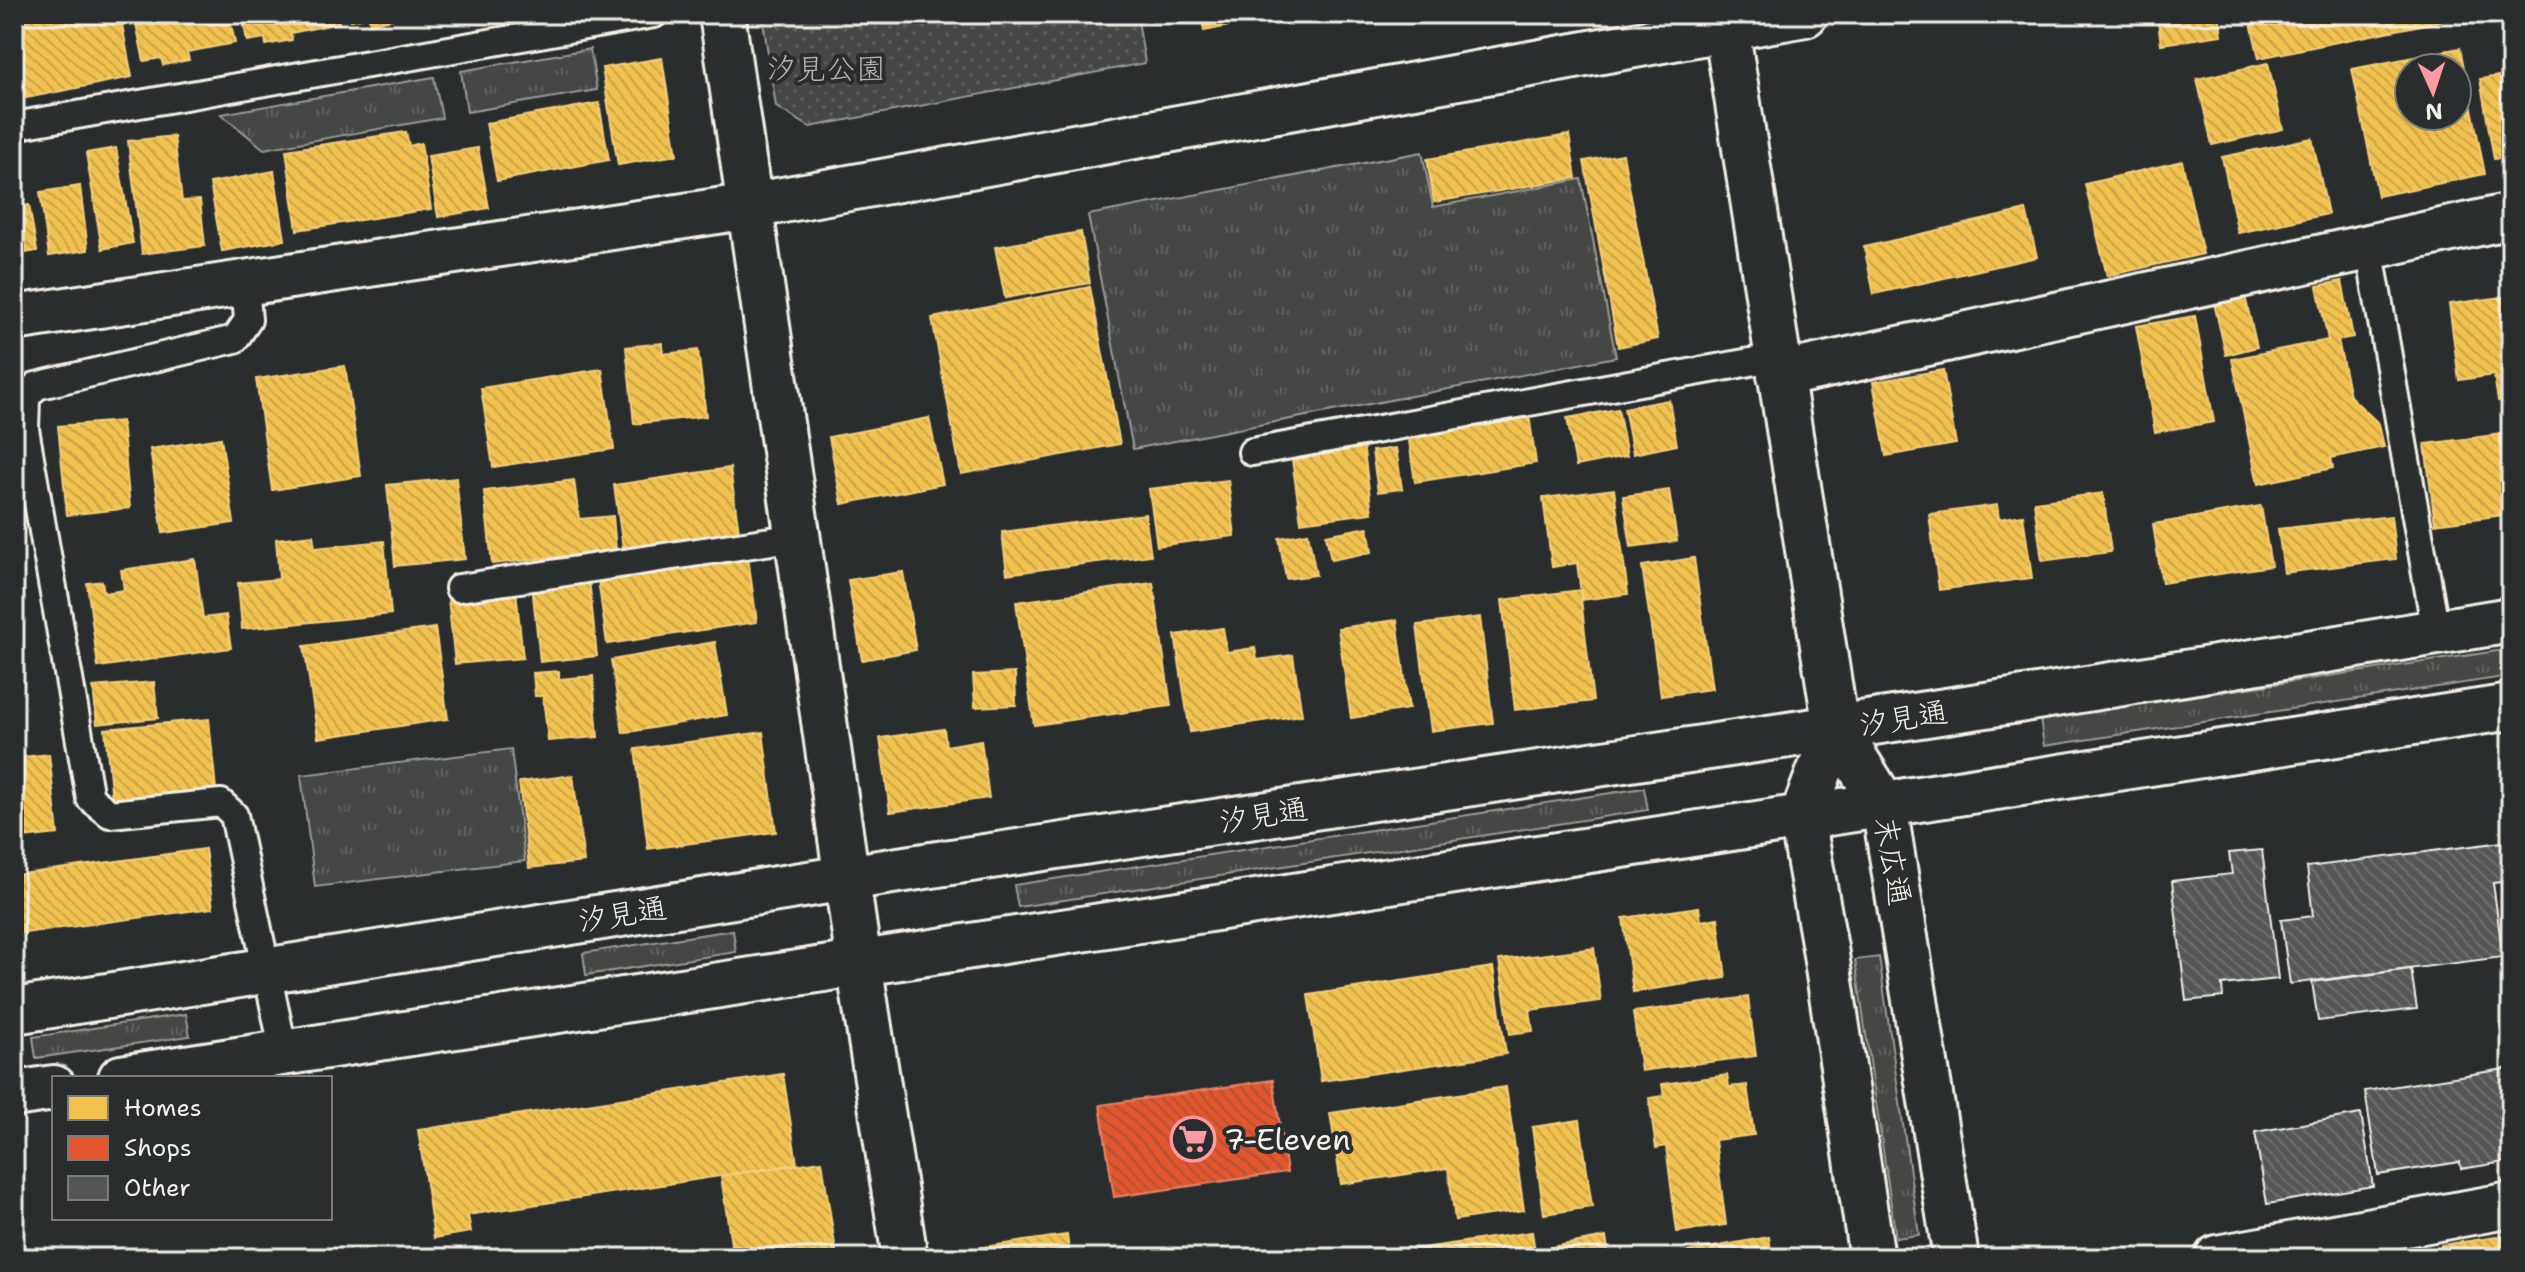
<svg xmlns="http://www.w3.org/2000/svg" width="2525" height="1272" viewBox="0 0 2525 1272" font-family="'Shantell Sans','Klee One',sans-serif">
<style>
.grass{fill:url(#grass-tufts);stroke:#9c9c96;stroke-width:2}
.park{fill:url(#park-dots);stroke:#9c9c96;stroke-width:2}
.homes{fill:url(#homes-back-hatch);stroke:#f3cf7c;stroke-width:2;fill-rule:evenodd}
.shops{fill:url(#shops-back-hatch);stroke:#e98566;stroke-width:2}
.building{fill:url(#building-back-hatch);stroke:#f4f1e8;stroke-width:2}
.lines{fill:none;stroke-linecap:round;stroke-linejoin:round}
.service-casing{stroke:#f4f1e8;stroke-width:32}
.minor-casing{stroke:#f4f1e8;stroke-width:50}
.tertiary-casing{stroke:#f4f1e8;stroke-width:50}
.service{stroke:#2a2d2e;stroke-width:26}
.minor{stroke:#2a2d2e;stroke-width:44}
.tertiary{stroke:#2a2d2e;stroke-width:44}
.labels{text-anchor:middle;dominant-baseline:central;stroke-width:8;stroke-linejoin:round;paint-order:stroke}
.park-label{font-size:30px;fill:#b6b5af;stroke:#2a2d2e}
.street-label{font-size:30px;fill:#f4f1e8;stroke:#2a2d2e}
.poi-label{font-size:30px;fill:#f4f1e8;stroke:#2a2d2e;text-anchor:start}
</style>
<defs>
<pattern id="grass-tufts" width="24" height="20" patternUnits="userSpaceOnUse" patternTransform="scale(2)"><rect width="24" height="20" fill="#444645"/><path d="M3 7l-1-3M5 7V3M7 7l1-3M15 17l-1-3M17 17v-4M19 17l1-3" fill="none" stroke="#606160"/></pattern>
<pattern id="park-dots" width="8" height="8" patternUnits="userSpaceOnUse" patternTransform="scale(2)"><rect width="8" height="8" fill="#444645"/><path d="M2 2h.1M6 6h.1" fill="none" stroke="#606160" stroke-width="1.8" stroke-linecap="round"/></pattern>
<pattern id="homes-back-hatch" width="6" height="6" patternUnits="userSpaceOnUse" patternTransform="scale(2)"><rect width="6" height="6" fill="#f2c14e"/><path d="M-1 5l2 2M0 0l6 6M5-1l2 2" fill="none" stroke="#c8a34c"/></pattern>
<pattern id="shops-back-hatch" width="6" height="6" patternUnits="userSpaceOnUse" patternTransform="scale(2)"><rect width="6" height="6" fill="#e4572e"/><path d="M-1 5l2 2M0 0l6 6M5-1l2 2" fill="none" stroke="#ae5236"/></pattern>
<pattern id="building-back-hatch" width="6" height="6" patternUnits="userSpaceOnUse" patternTransform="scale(2)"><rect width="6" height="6" fill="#555756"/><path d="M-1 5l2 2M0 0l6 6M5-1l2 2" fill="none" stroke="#6e706e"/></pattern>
</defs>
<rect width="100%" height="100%" fill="#2a2d2e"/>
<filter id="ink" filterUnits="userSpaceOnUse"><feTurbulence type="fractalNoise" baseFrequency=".0125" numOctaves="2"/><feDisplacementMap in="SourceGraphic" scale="16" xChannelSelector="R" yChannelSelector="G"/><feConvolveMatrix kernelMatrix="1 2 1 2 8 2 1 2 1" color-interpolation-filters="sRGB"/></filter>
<g filter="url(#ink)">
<g class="grass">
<path d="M590 49 597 90 467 112 461 71Z"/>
<path d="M434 77 442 118 264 149 221 114Z"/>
<path d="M1422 152 1433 207 1581 179 1616 357 1133 449 1088 215Z"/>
<path d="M2511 649V676L2044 746 2040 719Z"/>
<path d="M511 749 525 861 315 887 301 775Z"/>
<path d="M1644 788 1648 810 1018 907 1014 885Z"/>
<path d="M733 930 736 952 586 975 583 953Z"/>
<path d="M1879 957 1919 1235 1896 1238 1855 960Z"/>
<path d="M186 1014 190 1036 36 1058 33 1037Z"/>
</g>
<path class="park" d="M762 14H1137L1145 63 810 127 776 107Z"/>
<g class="homes">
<path d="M24 14H120L132 77 26 98 14 39V16Z"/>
<path d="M134 14H229L235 43 187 52 189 60 163 65 161 58 144 61Z"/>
<path d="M242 14H337L339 23 291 33 292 40 266 45 265 38 247 41Z"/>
<path d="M350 14H395L396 18 370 24 369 16 351 20Z"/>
<path d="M1201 14H1287L1204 31Z"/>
<path d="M2157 14H2219L2222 35 2161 44Z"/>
<path d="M2249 14H2439L2441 21 2259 58Z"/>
<path d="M2460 48 2485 174 2378 196 2352 69ZM2409 68H2457V116H2409Z"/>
<path d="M662 58 677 155 618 165 602 68Z"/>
<path d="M2268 63 2283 129 2212 145 2197 79Z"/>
<path d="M2511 74V157L2494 159 2480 79Z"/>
<path d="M599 103 609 160 497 181 486 123Z"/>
<path d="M406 132 409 146 421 143 431 209 297 230 286 150Z"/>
<path d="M1569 135 1576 178 1434 202 1427 159Z"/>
<path d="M174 136 182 201 200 200 205 246 142 254 128 141Z"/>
<path d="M2312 138 2328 214 2238 233 2222 157Z"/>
<path d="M116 148 133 243 102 249 86 153Z"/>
<path d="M478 148 489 208 438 217 428 156Z"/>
<path d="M1623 154 1658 339 1618 347 1584 161Z"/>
<path d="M2182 161 2203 254 2107 276 2085 184Z"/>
<path d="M274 171 285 240 222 251 210 183Z"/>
<path d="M80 186 88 250 49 256 40 192Z"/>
<path d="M29 205 37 251 14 255V207Z"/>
<path d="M2026 210 2037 257 1874 294 1864 247Z"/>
<path d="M1081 232 1090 283 1005 298 995 247Z"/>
<path d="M2342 281 2353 337 2338 340 2350 396 2379 424 2384 447 2331 458 2333 468 2258 484 2232 359 2328 340 2317 286Z"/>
<path d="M1090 287 1120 444 961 474 932 318Z"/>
<path d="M2245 296 2257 347 2226 355 2214 303Z"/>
<path d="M2511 296V399L2498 401 2494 375 2459 380 2449 304Z"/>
<path d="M2195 316 2214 422 2155 432 2136 326Z"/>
<path d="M662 343 663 354 698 350 706 416 634 424 626 347Z"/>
<path d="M345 366 361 476 272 490 256 379Z"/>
<path d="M602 369 614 449 493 467 481 388Z"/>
<path d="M1943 370 1956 444 1886 456 1873 382Z"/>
<path d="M1669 400 1677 445 1633 454 1624 408Z"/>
<path d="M1618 409 1627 456 1576 466 1567 418Z"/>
<path d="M1529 415 1536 463 1415 482 1408 434Z"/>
<path d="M929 418 943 484 842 504 829 437Z"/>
<path d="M122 421 130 508 67 515 58 426Z"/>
<path d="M2511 433V514L2435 524 2425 444Z"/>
<path d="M221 438 234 523 163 533 150 449Z"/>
<path d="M1363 444 1372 513 1301 522 1291 453Z"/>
<path d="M1396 448 1402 489 1378 492 1372 451Z"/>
<path d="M730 468 739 532 623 548 614 485Z"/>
<path d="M456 478 465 559 395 566 387 485Z"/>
<path d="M574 480 579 519 613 516 616 550 492 564 484 491Z"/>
<path d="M1228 480 1235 536 1157 546 1149 489Z"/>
<path d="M1614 489 1628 594 1582 600 1577 563 1552 567 1543 498Z"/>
<path d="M1669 490 1677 541 1631 547 1623 496Z"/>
<path d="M2103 493 2111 552 2042 561 2034 502Z"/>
<path d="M1997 505 1999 519 2023 515 2032 578 1939 590 1929 514Z"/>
<path d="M2261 506 2271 566 2162 583 2153 524Z"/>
<path d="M1145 514 1151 555 1007 574 1002 532Z"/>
<path d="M2391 516 2396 559 2284 573 2278 529Z"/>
<path d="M1368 527 1372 552 1331 560 1326 535Z"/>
<path d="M1308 533 1316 575 1286 579 1279 538Z"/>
<path d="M313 535 315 548 384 541 391 614 242 629 238 583 279 579 276 539Z"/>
<path d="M14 557 23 646H14Z"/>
<path d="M748 558 757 622 607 644 598 579Z"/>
<path d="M1694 558 1712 689 1661 696 1642 566Z"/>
<path d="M195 559 203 618 226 615 231 648 98 667 87 583 102 581 104 593 124 590 121 570Z"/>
<path d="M903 572 916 650 862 660 848 580Z"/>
<path d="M589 579 597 656 540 662 532 585Z"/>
<path d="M1153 583 1171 706 1034 725 1016 602Z"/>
<path d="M516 590 523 658 455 664 448 598Z"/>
<path d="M1580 590 1593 701 1515 710 1502 600Z"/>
<path d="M1480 617 1493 723 1431 731 1417 625Z"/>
<path d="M1397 620 1409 709 1351 718 1338 628Z"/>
<path d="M435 628 448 719 318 738 304 646Z"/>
<path d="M1223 628 1227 652 1255 648 1257 660 1293 655 1302 715 1190 732 1175 635Z"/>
<path d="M715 642 727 715 623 733 611 660Z"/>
<path d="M559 671V679L593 676 598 737 548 741 543 696H535L533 673Z"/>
<path d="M1015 673 1016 705 975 707 973 675Z"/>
<path d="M154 682 158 718 97 724 93 687Z"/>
<path d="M209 719 216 790 112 800 105 729Z"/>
<path d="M944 729 946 746 981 740 989 798 890 812 880 738Z"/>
<path d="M763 732 776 832 648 849 635 749Z"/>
<path d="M49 754 58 834 14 839V758Z"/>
<path d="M573 775 584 862 529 868 519 782Z"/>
<path d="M205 849 213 908 18 934 14 904V875Z"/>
<path d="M1699 907 1701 921 1718 918 1726 978 1633 992 1623 918Z"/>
<path d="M1594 948 1601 1001 1530 1010 1533 1031 1510 1034 1499 960Z"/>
<path d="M1493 967 1506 1054 1321 1081 1308 995Z"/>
<path d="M1748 997 1756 1056 1641 1071 1633 1012Z"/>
<path d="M783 1074 797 1164 468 1215 471 1232 434 1238 418 1130Z"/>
<path d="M1727 1075 1729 1087 1747 1085 1754 1135 1715 1140 1726 1225 1677 1232 1666 1146 1656 1148 1649 1098 1664 1096 1662 1084Z"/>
<path d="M1506 1087 1524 1210 1455 1220 1448 1168 1341 1184 1330 1113Z"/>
<path d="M1580 1120 1592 1207 1544 1214 1532 1127Z"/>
<path d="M822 1161 837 1258H733L721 1176Z"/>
<path d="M1532 1232 1536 1258H1375V1255Z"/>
<path d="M1067 1235 1070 1258H970L969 1249Z"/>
<path d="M2511 1235V1258H2442L2441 1245Z"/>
<path d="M1606 1237 1609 1258H1548L1546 1248Z"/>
<path d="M1769 1237 1772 1258H1675L1674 1254Z"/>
</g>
<path class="shops" d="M1273 1080 1287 1172 1114 1197 1100 1105Z"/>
<g class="building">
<path d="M2511 841V881L2493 883 2503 957 2290 984 2281 920 2313 916 2307 867Z"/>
<path d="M2262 850 2278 979 2222 985 2223 997 2186 1001 2172 881 2232 874 2229 853Z"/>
<path d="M2411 969 2417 1009 2318 1021 2312 982Z"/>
<path d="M2511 1068V1161L2461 1169 2460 1162 2378 1175 2365 1091Z"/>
<path d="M2361 1114 2373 1186 2267 1204 2255 1132Z"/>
</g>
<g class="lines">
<g class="service-casing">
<g id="service">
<path d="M14 126 654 14"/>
<path d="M2369 247 2436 632"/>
<path d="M245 283 248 320 235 339 36 386 26 398 25 429 90 798 110 814 221 803 234 815 284 1053"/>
<path d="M1252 452 1778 357"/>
<path d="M459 588 798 537"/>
</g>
</g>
<g class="minor-casing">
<g id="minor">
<path d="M722 14 859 963 905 1258"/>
<path d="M1724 14 1836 728 1884 805 1956 1258"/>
<path d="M14 318 750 206 1805 14"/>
<path d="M1780 375 2511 216"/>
<path d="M1836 728 1802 818 1825 948 1872 1258"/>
<path d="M2217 1258 2511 1205"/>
</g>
</g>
<g class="tertiary-casing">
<g id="tertiary">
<path d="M14 1011 846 878 2012 701 2511 620"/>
<path d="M121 1078 2511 707"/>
<path d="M14 1094 54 1088"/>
</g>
</g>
<use href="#service" class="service"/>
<use href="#minor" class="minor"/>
<use href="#tertiary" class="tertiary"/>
</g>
</g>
<defs>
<g id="supermarket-ring" transform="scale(2.3)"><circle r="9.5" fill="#2a2d2e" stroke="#ff9aa2" stroke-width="1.5"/><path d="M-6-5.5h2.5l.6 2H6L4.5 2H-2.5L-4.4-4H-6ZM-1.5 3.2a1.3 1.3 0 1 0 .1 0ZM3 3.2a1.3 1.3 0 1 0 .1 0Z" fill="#ff9aa2"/></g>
</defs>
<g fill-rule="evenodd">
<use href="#supermarket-ring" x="1193" y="1139"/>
</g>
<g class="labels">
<g class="park-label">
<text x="826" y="68">汐見公園</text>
</g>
<g class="street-label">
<text transform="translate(1903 718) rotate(-9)">汐見通</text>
<text transform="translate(1263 815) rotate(-9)">汐見通</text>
<text transform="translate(1893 861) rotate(80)">末広通</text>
<text transform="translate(622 914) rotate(-9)">汐見通</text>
</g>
<g class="poi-label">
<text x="1224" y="1139">7-Eleven</text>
</g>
</g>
<rect width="2525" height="1272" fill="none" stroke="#2a2d2e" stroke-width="48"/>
<rect x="24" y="24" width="2477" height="1224" fill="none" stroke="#f4f1e8" stroke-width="3" filter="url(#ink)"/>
<rect x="52" y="1076" width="280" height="144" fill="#2a2d2e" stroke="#7b7b78" stroke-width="2"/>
<rect x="68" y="1096" width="40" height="24" fill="#f2c14e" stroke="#7b7b78" stroke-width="2"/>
<text x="124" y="1116" font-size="24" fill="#f4f1e8">Homes</text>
<rect x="68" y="1136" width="40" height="24" fill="#e4572e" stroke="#7b7b78" stroke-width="2"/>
<text x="124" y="1156" font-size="24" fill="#f4f1e8">Shops</text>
<rect x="68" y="1176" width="40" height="24" fill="#555756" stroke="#7b7b78" stroke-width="2"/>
<text x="124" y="1196" font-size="24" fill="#f4f1e8">Other</text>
<g transform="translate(2433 92) rotate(177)"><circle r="38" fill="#2a2d2e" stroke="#7b7b78" stroke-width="2"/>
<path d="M0-6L14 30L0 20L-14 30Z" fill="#ff9aa2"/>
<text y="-12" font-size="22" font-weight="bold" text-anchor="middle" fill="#f4f1e8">N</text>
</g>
</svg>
